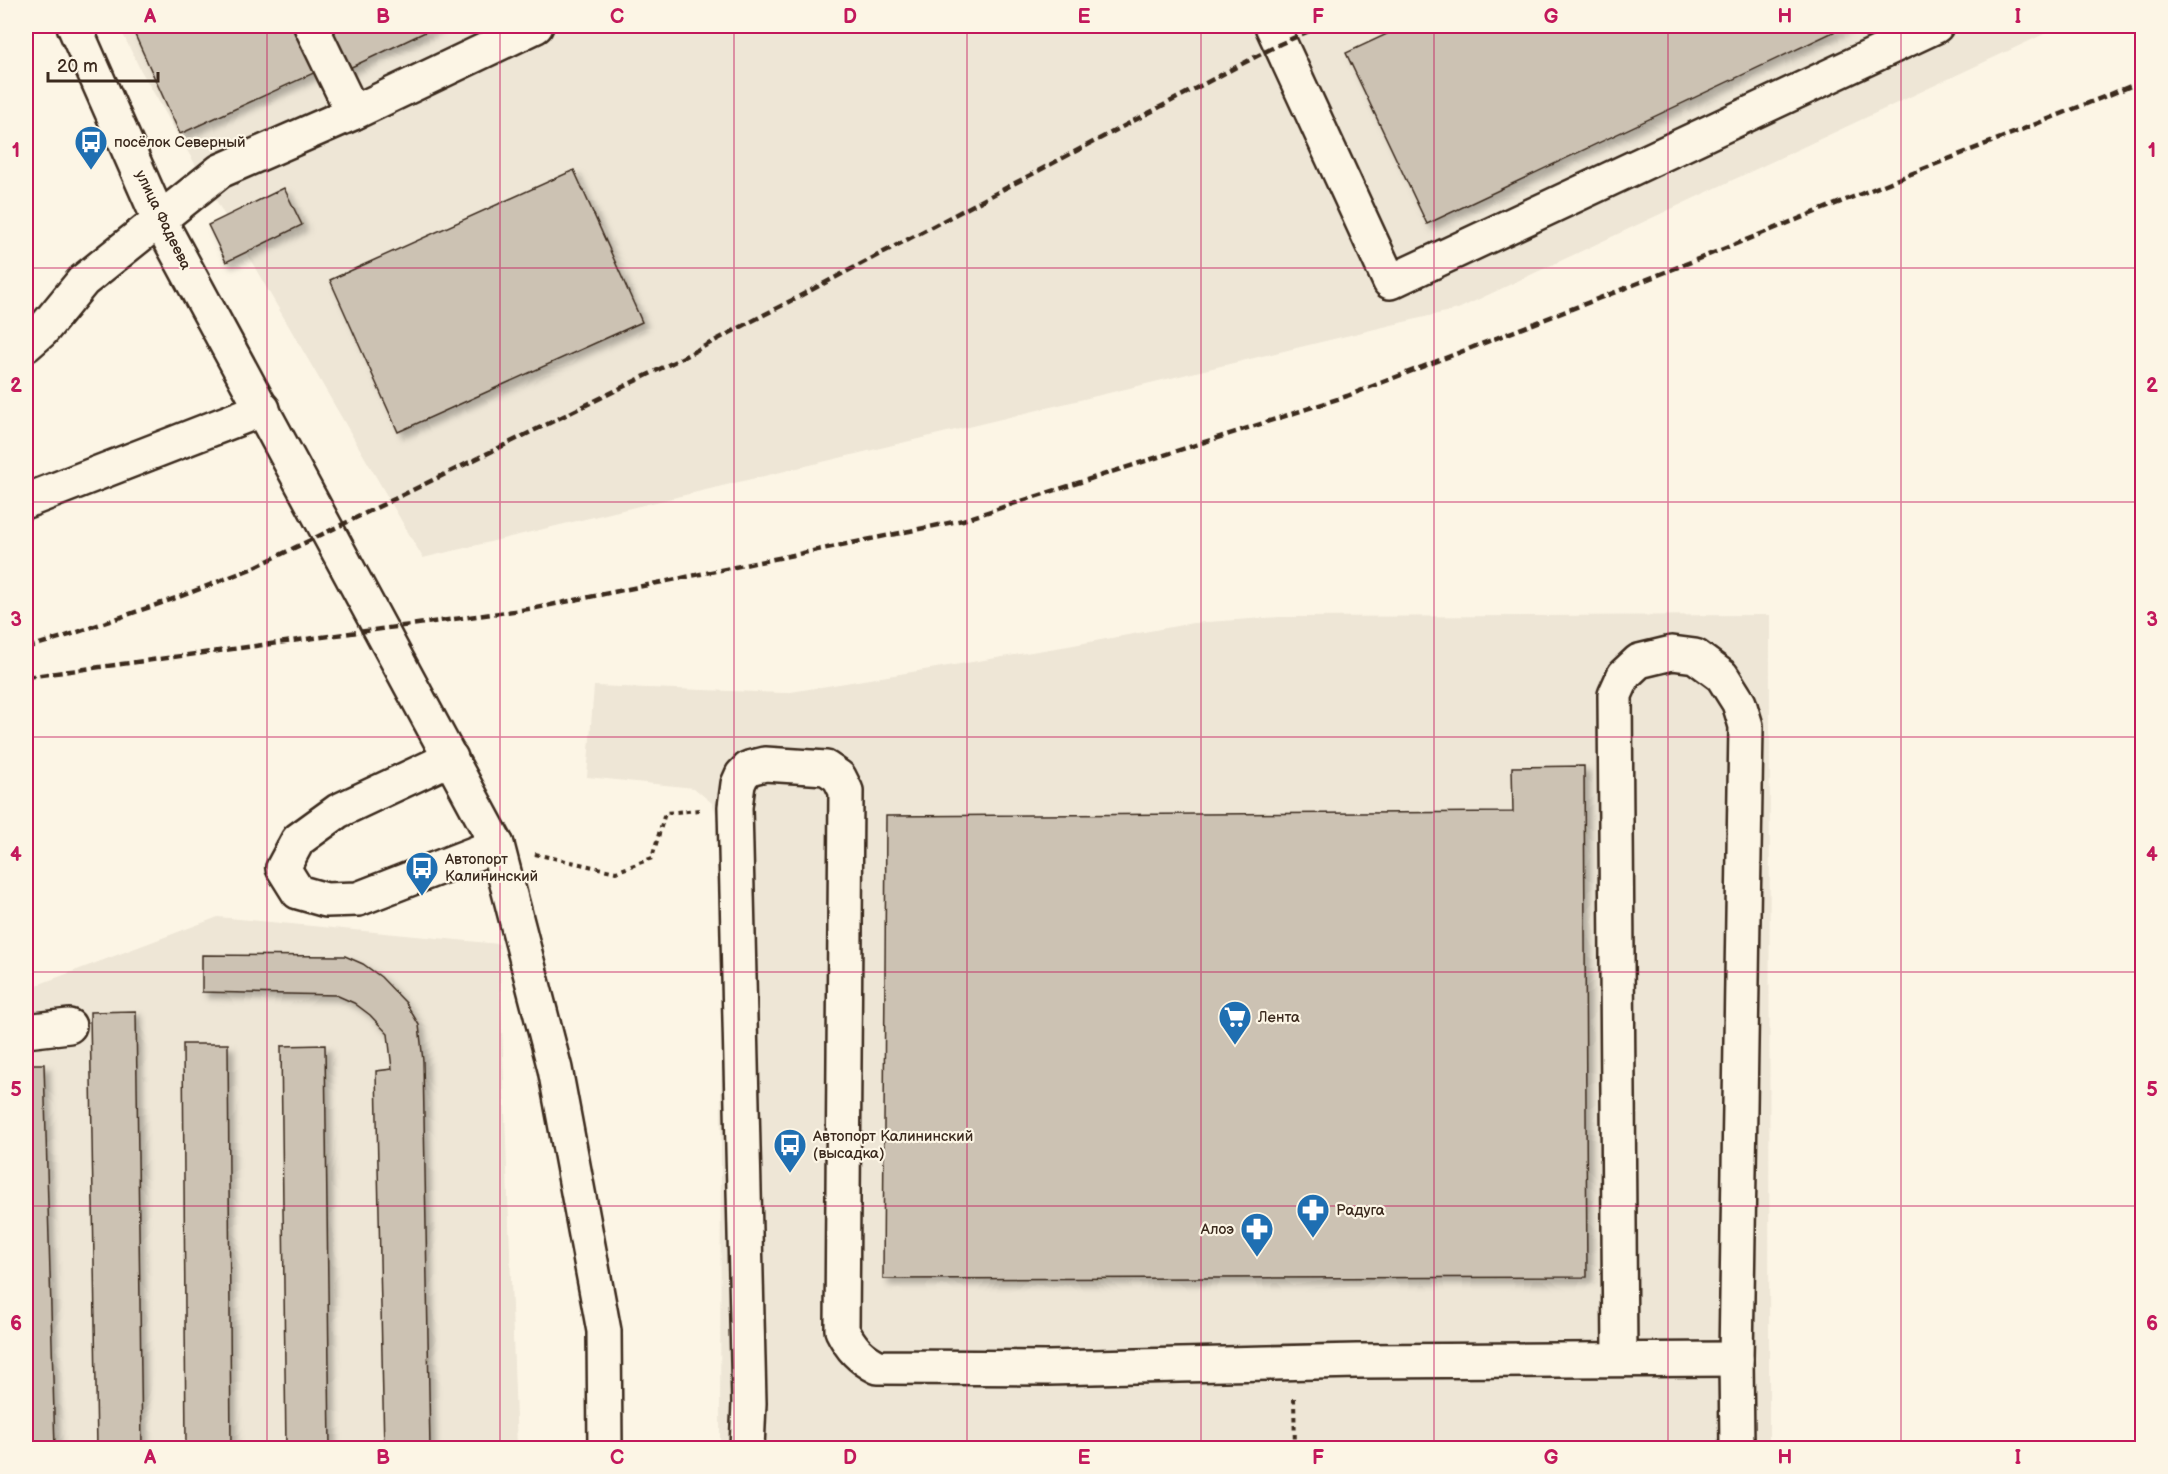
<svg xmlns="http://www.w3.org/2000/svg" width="2168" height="1474" viewBox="0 0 2168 1474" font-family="'Balsamiq Sans',sans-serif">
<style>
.built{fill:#eee6d6}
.building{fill:#ccc2b3;stroke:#3b2a1e;stroke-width:1.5;filter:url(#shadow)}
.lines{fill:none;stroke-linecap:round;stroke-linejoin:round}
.minor-casing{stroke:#3b2a1e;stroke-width:38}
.path{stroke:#3b2a1e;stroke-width:4;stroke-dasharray:4.5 4.5;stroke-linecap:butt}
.minor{stroke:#fcf5e5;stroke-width:33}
.rail{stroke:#3b2a1e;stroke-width:4.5;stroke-dasharray:9 4.5;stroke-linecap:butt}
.grid{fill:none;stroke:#c2185b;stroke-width:1.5;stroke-opacity:0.55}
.labels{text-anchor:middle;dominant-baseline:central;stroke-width:4.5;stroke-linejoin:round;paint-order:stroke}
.poi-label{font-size:15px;fill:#3b2a1e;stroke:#fcf5e5;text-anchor:start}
.street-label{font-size:15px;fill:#3b2a1e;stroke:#fcf5e5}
.neatline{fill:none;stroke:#c2185b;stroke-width:2}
.grid-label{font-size:20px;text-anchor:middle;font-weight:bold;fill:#c2185b}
</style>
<defs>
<filter id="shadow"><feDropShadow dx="5.5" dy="5.5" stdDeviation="3" flood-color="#0004"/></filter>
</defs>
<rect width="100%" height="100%" fill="#fcf5e5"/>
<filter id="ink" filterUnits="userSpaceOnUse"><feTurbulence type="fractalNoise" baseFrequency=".0167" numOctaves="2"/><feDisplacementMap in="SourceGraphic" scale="12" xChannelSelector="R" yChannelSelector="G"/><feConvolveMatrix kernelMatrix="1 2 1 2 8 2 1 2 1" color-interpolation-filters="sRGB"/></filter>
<g filter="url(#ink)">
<g class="built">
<path d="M119 26H2061L1458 309 423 558 140 69Z"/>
<path d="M1770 615 1769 1448H720L722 830 712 803 694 788 587 777 594 686 785 693 1068 646 1193 623 1280 617Z"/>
<path d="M218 917 499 944 517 1448H26V988L37 985Z"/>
</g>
<g class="building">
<path d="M131 26H295L316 72 180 134Z"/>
<path d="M318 26H438L341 72Z"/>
<path d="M1404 26H1846L1427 224 1346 53Z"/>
<path d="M574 170 642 322 398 432 330 280Z"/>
<path d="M284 188 302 225 226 262 208 225Z"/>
<path d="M1584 766 1587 1277 883 1279 886 816 1513 812 1512 767Z"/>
<path d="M202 955 345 956 363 964 381 977 406 1003 419 1025 423 1061 430 1448H384L376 1071 392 1069 388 1034 370 1015 354 1003 336 995 202 992Z"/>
<path d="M136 1011 142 1448H97L90 1012Z"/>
<path d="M183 1044H228L231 1448H186Z"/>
<path d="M325 1045 330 1448H286L281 1046Z"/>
<path d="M26 1064H44L55 1448H26Z"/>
</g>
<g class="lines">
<g class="minor-casing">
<g id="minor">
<path d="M74 26 159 219 497 845 555 1069 604 1331 605 1448"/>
<path d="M311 26 353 113"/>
<path d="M1272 26 1390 282 1936 26"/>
<path d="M26 345 42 331 83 281 220 171 353 113 536 26"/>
<path d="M26 501 263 409"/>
<path d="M451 758 338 811 298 840 283 868 298 892 326 900 358 899 497 845"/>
<path d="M26 1031 69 1026"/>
<path d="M1620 1358 1615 695 1624 675 1639 661 1672 653 1695 656 1722 676 1739 703 1746 726 1736 1359 1737 1448"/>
<path d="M747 1448 749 1403 735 807 738 784 742 775 749 768 765 764 826 768 839 777 846 791 842 1330C851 1348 860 1358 878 1367L1048 1368 1357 1361 1736 1359"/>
</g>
</g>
<g class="path">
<path d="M535 854 616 872 652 858 665 813 699 810"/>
<path d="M1294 1398 1295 1448"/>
</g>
<use href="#minor" class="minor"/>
<g class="rail">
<path d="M26 648 69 635 179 597 253 568 329 531 678 360 1280 44 1320 26"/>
<path d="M26 677 536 608 963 520 1347 396 1618 291 2131 86 2142 80"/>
</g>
</g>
</g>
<path class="grid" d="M267 26V1448M500 26V1448M734 26V1448M967 26V1448M1201 26V1448M1434 26V1448M1668 26V1448M1901 26V1448M26 268H2142M26 502H2142M26 737H2142M26 972H2142M26 1206H2142"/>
<defs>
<g id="bus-pin" transform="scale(1.725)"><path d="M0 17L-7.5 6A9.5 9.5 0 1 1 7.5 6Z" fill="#1f6fb2" stroke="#fcf5e5"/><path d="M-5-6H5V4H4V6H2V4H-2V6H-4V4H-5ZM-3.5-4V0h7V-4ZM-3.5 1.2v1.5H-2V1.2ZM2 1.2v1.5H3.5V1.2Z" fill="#fff"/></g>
<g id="supermarket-pin" transform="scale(1.725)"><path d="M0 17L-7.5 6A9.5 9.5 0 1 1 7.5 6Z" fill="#1f6fb2" stroke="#fcf5e5"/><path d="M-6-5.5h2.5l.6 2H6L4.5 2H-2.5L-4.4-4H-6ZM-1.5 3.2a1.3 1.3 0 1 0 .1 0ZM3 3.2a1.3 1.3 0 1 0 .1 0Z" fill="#fff"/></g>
<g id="pharmacy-pin" transform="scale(1.725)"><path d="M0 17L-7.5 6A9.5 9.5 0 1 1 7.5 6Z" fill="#1f6fb2" stroke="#fcf5e5"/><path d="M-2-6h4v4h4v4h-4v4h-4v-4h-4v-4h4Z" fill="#fff"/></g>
</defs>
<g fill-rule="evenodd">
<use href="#bus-pin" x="91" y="142"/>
<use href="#bus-pin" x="422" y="868"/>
<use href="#supermarket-pin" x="1235" y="1017"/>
<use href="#bus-pin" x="790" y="1145"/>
<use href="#pharmacy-pin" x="1313" y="1210"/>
<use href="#pharmacy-pin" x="1257" y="1229"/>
</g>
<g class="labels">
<g class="poi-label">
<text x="114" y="142">посёлок Северный</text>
<text x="445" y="859">Автопорт<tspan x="445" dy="17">Калининский</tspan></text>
<text x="1258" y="1017">Лента</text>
<text x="813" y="1136">Автопорт Калининский<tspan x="813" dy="17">(высадка)</tspan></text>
<text x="1336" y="1210">Радуга</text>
<text x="1234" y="1229" text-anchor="end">Алоэ</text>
</g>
<g class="street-label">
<text transform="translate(163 220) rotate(64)">улица Фадеева</text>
</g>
</g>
<rect width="2168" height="1474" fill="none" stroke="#fcf5e5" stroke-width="66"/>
<path d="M48 72v9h110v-9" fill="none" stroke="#3b2a1e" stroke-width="3"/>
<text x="57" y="72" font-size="18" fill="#3b2a1e" stroke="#fcf5e5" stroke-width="4.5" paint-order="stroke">20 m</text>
<rect x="33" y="33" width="2102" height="1408" class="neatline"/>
<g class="grid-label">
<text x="150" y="23">A</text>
<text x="383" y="23">B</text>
<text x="617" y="23">C</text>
<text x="850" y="23">D</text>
<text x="1084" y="23">E</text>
<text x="1318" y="23">F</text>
<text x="1551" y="23">G</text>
<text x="1785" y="23">H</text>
<text x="2018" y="23">I</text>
<text x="16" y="157">1</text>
<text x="2152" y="157">1</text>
<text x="16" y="392">2</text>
<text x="2152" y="392">2</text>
<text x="16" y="626">3</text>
<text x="2152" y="626">3</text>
<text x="16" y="861">4</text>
<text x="2152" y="861">4</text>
<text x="16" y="1096">5</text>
<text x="2152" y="1096">5</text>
<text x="16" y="1330">6</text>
<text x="2152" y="1330">6</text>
<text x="150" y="1464">A</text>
<text x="383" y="1464">B</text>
<text x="617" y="1464">C</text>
<text x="850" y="1464">D</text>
<text x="1084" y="1464">E</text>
<text x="1318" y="1464">F</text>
<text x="1551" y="1464">G</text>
<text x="1785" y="1464">H</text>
<text x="2018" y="1464">I</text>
</g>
</svg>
